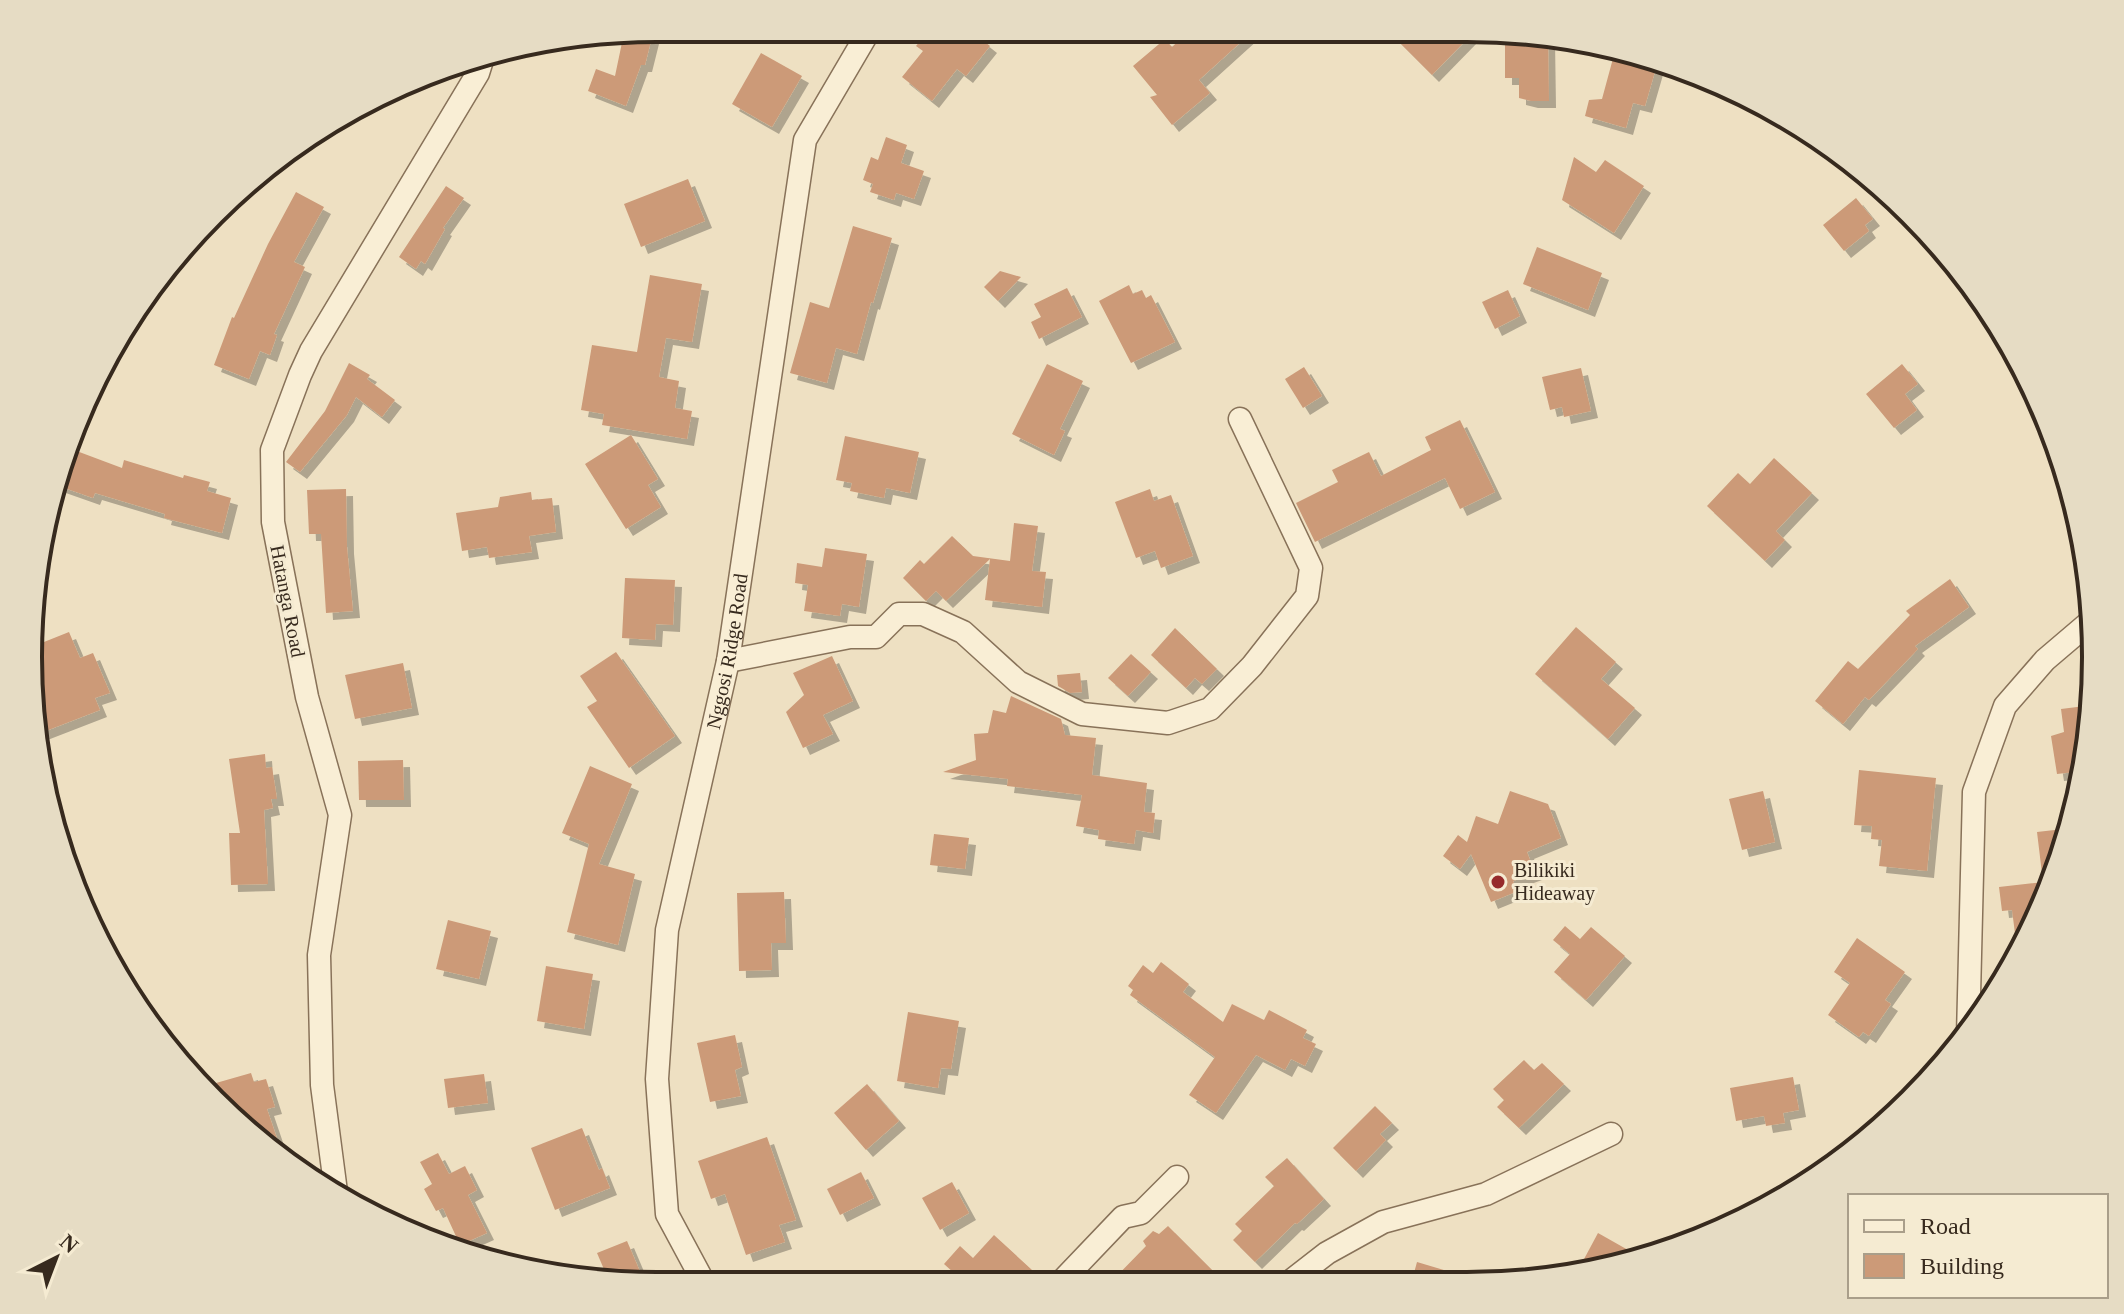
<svg xmlns="http://www.w3.org/2000/svg" width="2124" height="1314" viewBox="0 0 2124 1314" font-family="Georgia,serif">
<style>
.building{fill:#cc9a78;filter:url(#shadow)}
.lines{fill:none;stroke-linecap:round;stroke-linejoin:round}
.minor-casing{stroke:#887259;stroke-width:25}
.minor{stroke:#f9eed5;stroke-width:22}
.poi-dot{fill:#962a2b;stroke:#f5ebd2;stroke-width:3}
.labels{text-anchor:middle;dominant-baseline:central;stroke-width:6;stroke-linejoin:round;paint-order:stroke}
.street-label{font-size:20px;fill:#372a1e;stroke:#f5ebd2}
.poi-label{font-size:20px;fill:#372a1e;stroke:#f5ebd2;text-anchor:start}
.rim{fill:none;stroke:#372a1e;stroke-width:4}
</style>
<defs>
<filter id="shadow"><feDropShadow dx="7" dy="7" stdDeviation="0" flood-color="#0004"/></filter>
</defs>
<rect width="100%" height="100%" fill="#eee0c2"/>
<g class="building">
<path d="M654 29 645 65H641L626 106 588 91 596 69 615 76 624 33Z"/>
<path d="M929 30H970L990 46 966 76 957 69 932 101 902 77 923 51 916 46Z"/>
<path d="M1189 31 1252 32 1199 80 1210 93 1172 125 1150 97 1157 95 1133 66 1165 39 1172 47Z"/>
<path d="M1389 32 1473 33 1432 75Z"/>
<path d="M1505 33H1548L1549 101H1531L1519 98V78H1505Z"/>
<path d="M1615 51 1642 58 1640 63 1656 68 1645 106 1633 103 1626 128 1585 116 1589 100 1602 99Z"/>
<path d="M761 53 802 76 772 127 732 104Z"/>
<path d="M886 137 907 145 901 163 924 171 914 199 896 193 894 200 870 192 873 184 863 180 871 157 878 160Z"/>
<path d="M1574 157 1596 172 1605 160 1644 186 1614 233 1562 200Z"/>
<path d="M688 179 705 221 641 247 624 204Z"/>
<path d="M446 186 464 198 443 228 445 229 425 264 421 261 416 269 399 257Z"/>
<path d="M296 192 324 207 294 262 305 267 274 334 277 335 270 355 260 351 249 379 214 365 232 317 234 318 268 244Z"/>
<path d="M1856 198 1873 219 1865 225 1869 231 1844 251 1823 225Z"/>
<path d="M853 226 892 238 873 303 871 302 857 354 836 348 827 383 790 373 810 302 829 308Z"/>
<path d="M1537 247 1602 273 1588 310 1523 284Z"/>
<path d="M1000 271 1021 277 998 301 984 287Z"/>
<path d="M650 275 702 284 692 342 666 338 659 377 679 381 675 408 692 411 687 439 602 425 604 414 581 410 592 345 637 352Z"/>
<path d="M1129 285 1133 294 1142 290 1146 298 1151 295 1175 342 1131 363 1099 301Z"/>
<path d="M1067 288 1082 317 1039 339 1031 322 1041 317 1034 304Z"/>
<path d="M1508 290 1520 316 1495 329 1482 302Z"/>
<path d="M349 363 370 375 367 379 395 400 382 417 356 397 347 415 300 472 286 462 325 411Z"/>
<path d="M1047 364 1083 381 1060 429 1065 431 1054 455 1012 434Z"/>
<path d="M1902 364 1918 384 1905 394 1917 410 1894 428 1866 394Z"/>
<path d="M1304 367 1322 396 1303 408 1285 379Z"/>
<path d="M1581 368 1591 411 1564 417 1562 407 1550 410 1542 377Z"/>
<path d="M1460 420 1495 492 1460 509 1445 478 1315 542 1296 503 1338 482 1332 470 1369 452 1381 476 1431 450 1425 437Z"/>
<path d="M631 435 658 479 648 485 661 507 626 529 585 464Z"/>
<path d="M845 436 919 452 910 493 886 488 884 498 850 491 852 483 836 480Z"/>
<path d="M66 447 122 468 124 460 183 478 184 475 210 482 207 491 231 498 222 533 164 518 165 514 95 493 93 498 56 485 62 454Z"/>
<path d="M1774 458 1812 493 1776 531 1785 540 1765 561 1707 506 1738 473 1750 484Z"/>
<path d="M346 489 347 547 353 611 326 613 321 534H309L307 490Z"/>
<path d="M1150 489 1154 501 1171 495 1193 556 1161 568 1155 551 1136 558 1115 502Z"/>
<path d="M531 492 532 500 552 498 556 532 529 536 532 552 489 558 487 547 462 551 456 513 498 507 500 497Z"/>
<path d="M1014 523 1038 526 1032 571 1046 572 1042 607 985 600 990 559 946 601 936 591 926 601 903 578 920 560 924 564 952 536 973 556 1010 561Z"/>
<path d="M825 548 867 554 859 607 842 604 840 616 804 611 808 585 795 583 797 563 822 567Z"/>
<path d="M625 578 675 580 673 625 656 624 655 640 622 638Z"/>
<path d="M1950 579 1969 607 1915 646 1918 649 1869 700 1865 697 1843 724 1815 701 1848 661 1858 669 1910 615 1906 611Z"/>
<path d="M1576 627 1616 662 1601 679 1635 708 1608 739 1535 674Z"/>
<path d="M1175 628 1217 669 1202 684 1195 678 1186 688 1151 655Z"/>
<path d="M69 632 80 658 93 653 110 693 95 698 100 710 38 734 28 657 29 648Z"/>
<path d="M616 652 675 736 629 768 587 707 597 701 580 676Z"/>
<path d="M1131 654 1151 672 1128 696 1108 678Z"/>
<path d="M832 656 853 701 823 715 833 734 803 748 786 712 804 695 793 673Z"/>
<path d="M403 663 412 708 355 719 345 675Z"/>
<path d="M1080 673 1082 692 1070 693 1058 686 1057 675Z"/>
<path d="M1011 696 1061 719 1065 735 1096 738 1092 775 1147 783 1144 812 1155 813 1153 833 1136 830 1134 844 1098 839 1099 830 1076 826 1082 795 1007 786 1008 779 943 772 976 760 974 734 988 733 993 710 1006 713Z"/>
<path d="M2093 705 2083 771 2057 774 2051 736 2064 732 2061 709Z"/>
<path d="M265 754 266 768 272 767 277 799H271L273 808 264 810 268 884 231 885 229 833H240L229 759Z"/>
<path d="M403 760 404 800H359L358 761Z"/>
<path d="M590 766 632 784 599 864 635 874 618 945 567 932 589 844 562 833Z"/>
<path d="M1859 770 1936 778 1927 871 1879 866 1882 840 1871 839 1872 826 1854 825Z"/>
<path d="M1510 791 1548 804 1561 838 1527 852 1535 873 1513 881 1518 891 1491 902 1471 854 1460 869 1443 856 1458 835 1467 842 1476 816 1498 824Z"/>
<path d="M1763 791 1775 842 1742 850 1729 799Z"/>
<path d="M2072 828 2031 936 2018 957 2012 910 2002 911 1999 887 2043 882 2037 832Z"/>
<path d="M934 834 969 838 965 869 930 865Z"/>
<path d="M784 892 786 943H771L772 970 739 971 737 893Z"/>
<path d="M448 920 491 931 479 979 436 969Z"/>
<path d="M1565 926 1580 939 1591 927 1625 956 1586 1000 1554 972 1570 954 1553 940Z"/>
<path d="M1857 938 1905 972 1885 1000 1891 1004 1869 1036 1863 1032 1859 1037 1828 1015 1850 983 1834 972Z"/>
<path d="M1161 962 1189 984 1183 992 1223 1022 1232 1004 1264 1020 1269 1010 1307 1030 1303 1038 1316 1044 1305 1066 1291 1059 1285 1070 1256 1055 1216 1113 1189 1095 1215 1057 1130 995 1133 990 1128 986 1143 965 1153 973Z"/>
<path d="M546 966 593 974 584 1029 537 1021Z"/>
<path d="M908 1012 959 1021 951 1069 941 1068 938 1088 897 1081Z"/>
<path d="M735 1035 742 1067 735 1070 741 1096 710 1102 697 1043Z"/>
<path d="M1524 1060 1534 1070 1542 1063 1564 1084 1519 1128 1497 1107 1504 1100 1493 1089Z"/>
<path d="M251 1073 254 1082 266 1079 275 1107 267 1109 285 1162 274 1156 221 1099 216 1083Z"/>
<path d="M484 1074 488 1103 448 1108 444 1079Z"/>
<path d="M1793 1077 1799 1110 1783 1113 1785 1123 1766 1126 1764 1116 1736 1121 1730 1088Z"/>
<path d="M867 1084 899 1121 866 1150 834 1113Z"/>
<path d="M1375 1106 1392 1123 1380 1134 1386 1140 1356 1171 1333 1148Z"/>
<path d="M582 1128 599 1170 602 1168 610 1188 555 1210 531 1148Z"/>
<path d="M767 1137 796 1220 779 1225 785 1242 746 1255 725 1194 711 1199 698 1161Z"/>
<path d="M438 1153 449 1174 465 1166 477 1190 468 1195 487 1233 460 1245 443 1208 436 1211 424 1189 432 1184 420 1162Z"/>
<path d="M1287 1158 1324 1199 1297 1224 1295 1223 1255 1262 1233 1240 1242 1231 1235 1224 1274 1186 1265 1177Z"/>
<path d="M861 1172 874 1198 840 1215 827 1189Z"/>
<path d="M952 1182 969 1213 940 1230 922 1198Z"/>
<path d="M1168 1226 1215 1273 1205 1283H1110L1146 1246 1143 1241 1153 1231 1159 1234Z"/>
<path d="M1598 1233 1644 1259 1630 1264 1576 1274Z"/>
<path d="M994 1235 1032 1270 1020 1283 964 1282 944 1264 960 1246 973 1258Z"/>
<path d="M627 1241 644 1281H609L597 1253Z"/>
<path d="M1417 1262 1474 1279 1473 1284H1411Z"/>
</g>
<g class="lines">
<g class="minor-casing">
<g id="minor">
<path d="M728 661 850 637H876L899 614H923L963 632 1018 682 1082 714 1168 723 1210 709 1252 666 1307 596 1311 568 1240 419"/>
<path d="M1968 1036 1974 792 2005 706 2045 660 2092 620"/>
<path d="M336 1192 322 1085 319 955 340 815 307 697 273 522 272 450 300 375 311 351 478 73 483 57"/>
<path id="s1" d="M703 1281 667 1214 657 1079 667 930 728 661 805 140 866 36 873 29"/>
<path d="M1060 1283 1123 1217 1141 1213 1177 1177"/>
<path d="M1287 1284 1327 1253 1383 1222 1486 1194 1611 1134"/>
</g>
</g>
<use href="#minor" class="minor"/>
</g>
<circle class="poi-dot" cx="1498" cy="882" r="8"/>
<g class="labels">
<g class="street-label">
<text transform="translate(288 601) rotate(79)">Hatanga Road</text>
<text stroke="none"><textPath href="#s1" startOffset="646">Nggosi Ridge Road</textPath></text>
</g>
<g class="poi-label">
<text x="1514" y="870">Bilikiki<tspan x="1514" dy="23">Hideaway</tspan></text>
</g>
</g>
<path d="M0 0H2124V1314H0ZM657 42H1467A615 615 0 0 1 2082 657V657A615 615 0 0 1 1467 1272H657A615 615 0 0 1 42 657V657A615 615 0 0 1 657 42Z" fill="#e6dcc4" fill-rule="evenodd"/>
<path class="rim" d="M657 42H1467A615 615 0 0 1 2082 657V657A615 615 0 0 1 1467 1272H657A615 615 0 0 1 42 657V657A615 615 0 0 1 657 42Z"/>
<rect x="1848" y="1194" width="260" height="104" fill="#f5ebd2" stroke="#a99e8a" stroke-width="2"/>
<rect x="1864" y="1220" width="40" height="12" fill="#f9eed5" stroke="#a99e8a" stroke-width="2"/>
<text x="1920" y="1234" font-size="24" fill="#372a1e">Road</text>
<rect x="1864" y="1254" width="40" height="24" fill="#cc9a78" stroke="#a99e8a" stroke-width="2"/>
<text x="1920" y="1274" font-size="24" fill="#372a1e">Building</text>
<g transform="translate(56 1258) rotate(42)" stroke="#f5ebd2" stroke-width="6" paint-order="stroke">
<path d="M0-6L14 30L0 20L-14 30Z" fill="#372a1e"/>
<text y="-12" font-size="22" font-weight="bold" text-anchor="middle" fill="#372a1e">N</text>
</g>
</svg>
